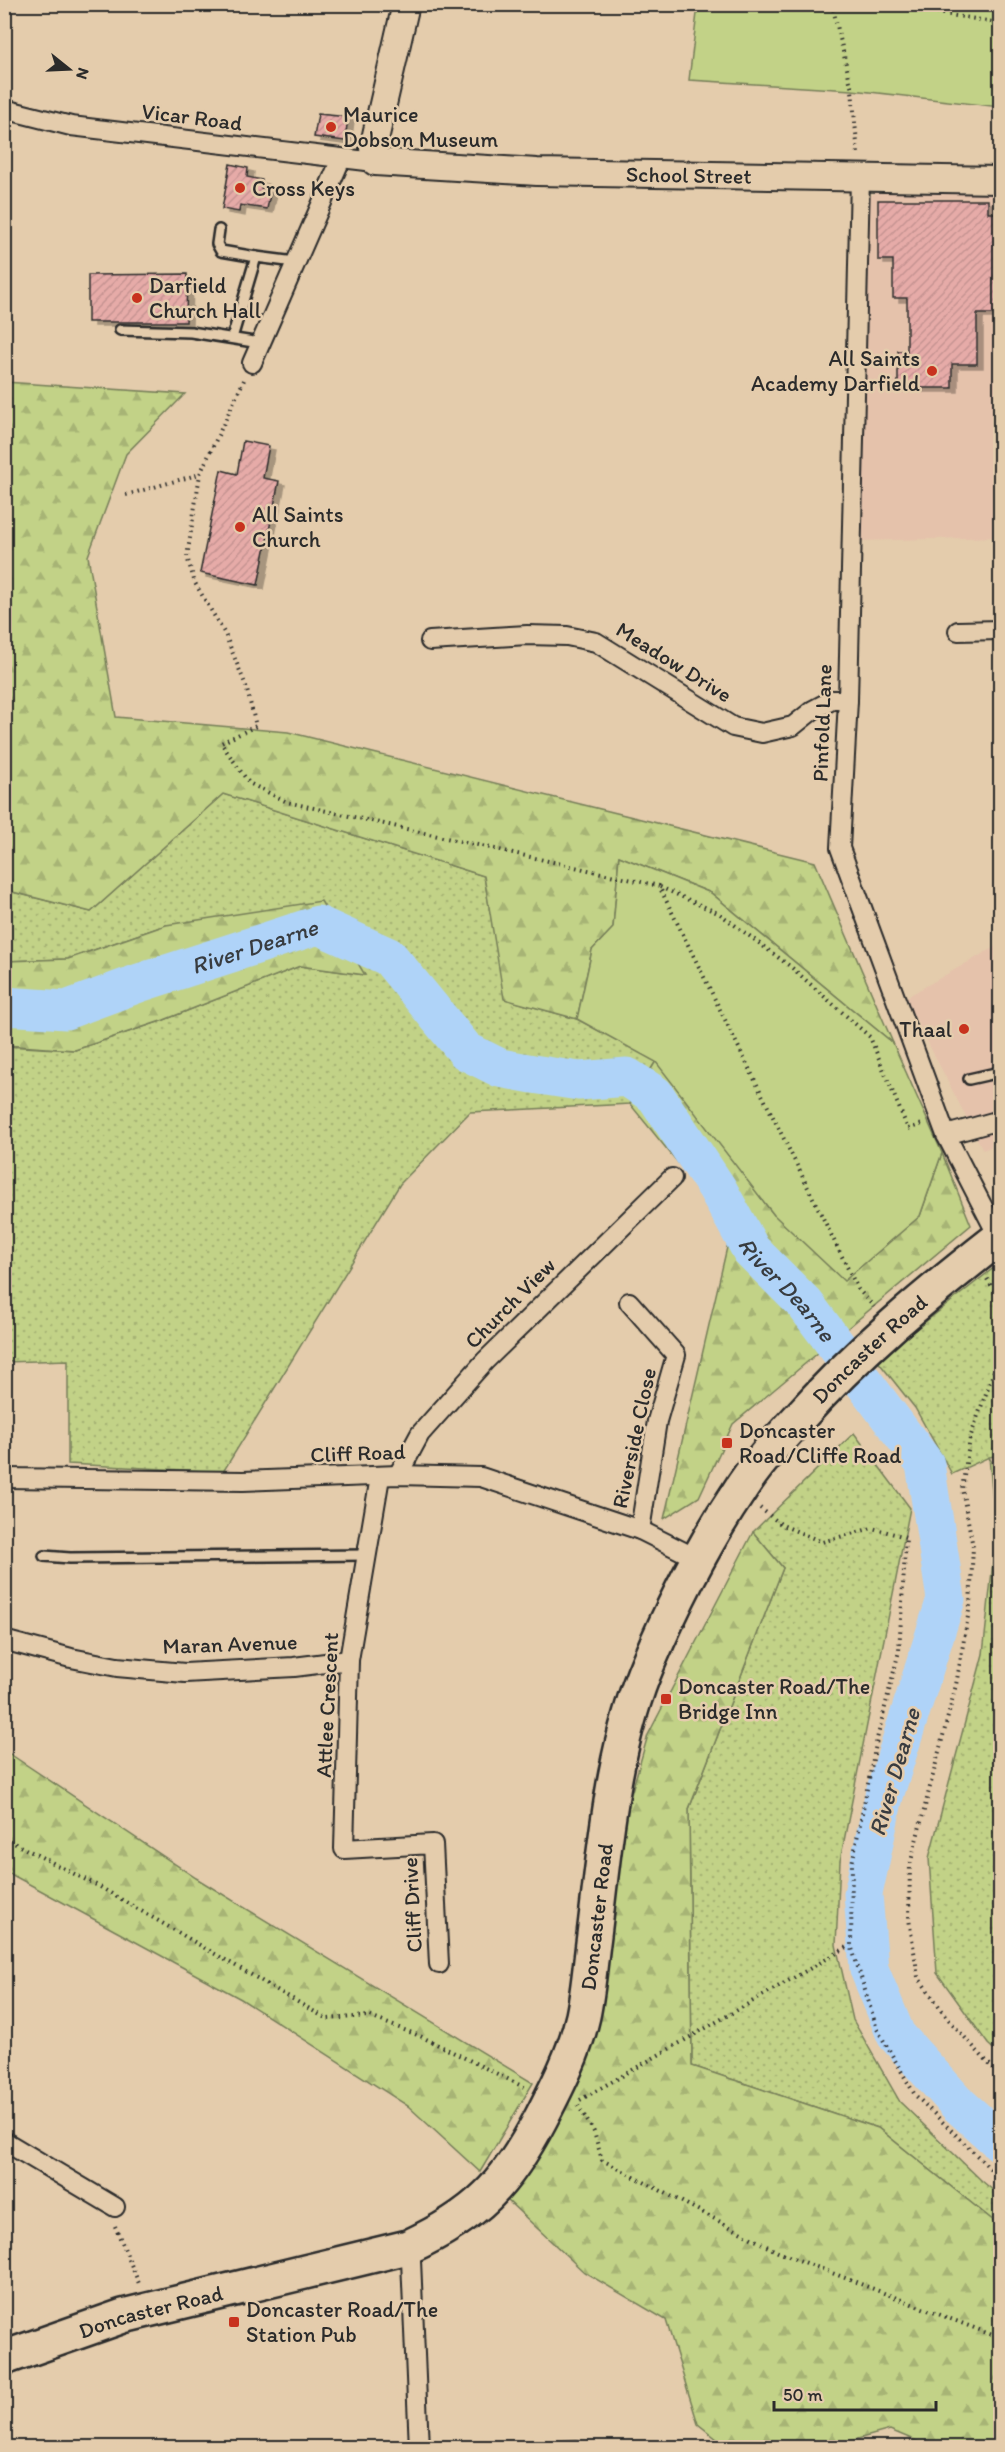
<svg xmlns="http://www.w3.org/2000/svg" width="1005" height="2452" viewBox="0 0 1005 2452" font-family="Itim,sans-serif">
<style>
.built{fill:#e5c2ab}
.grass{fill:url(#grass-dots);stroke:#767e59;stroke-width:1.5}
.forest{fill:url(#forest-firs);stroke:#767e59;stroke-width:1.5}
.park{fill:#c2d287;stroke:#767e59;stroke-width:1.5}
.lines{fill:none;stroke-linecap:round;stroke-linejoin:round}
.river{stroke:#afd3f8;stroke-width:39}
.building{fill:url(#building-hatch);stroke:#2b2b2b;stroke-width:1.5;filter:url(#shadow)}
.lane-casing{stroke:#2b2b2b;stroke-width:14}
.street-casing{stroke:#2b2b2b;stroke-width:22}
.secondary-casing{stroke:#2b2b2b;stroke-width:30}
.highway-casing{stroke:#2b2b2b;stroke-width:38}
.path{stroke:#2b2b2b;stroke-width:4;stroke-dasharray:1.5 4.5;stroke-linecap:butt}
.lane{stroke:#e4ccac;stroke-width:9}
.street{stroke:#e4ccac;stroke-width:18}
.secondary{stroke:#e4ccac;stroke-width:26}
.highway{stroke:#e4ccac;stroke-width:33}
.poi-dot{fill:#c8321e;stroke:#e4ccac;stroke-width:2}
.labels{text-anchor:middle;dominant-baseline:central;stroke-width:5;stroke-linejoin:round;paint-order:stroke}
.poi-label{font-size:22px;fill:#2b2b2b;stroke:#e4ccac;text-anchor:start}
.street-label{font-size:22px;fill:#2b2b2b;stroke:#e4ccac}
.water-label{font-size:24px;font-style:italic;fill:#383c40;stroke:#e4ccac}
</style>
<defs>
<pattern id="grass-dots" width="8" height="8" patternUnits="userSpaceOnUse" patternTransform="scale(1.5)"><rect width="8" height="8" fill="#c2d287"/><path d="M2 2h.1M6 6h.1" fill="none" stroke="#a7b475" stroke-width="1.8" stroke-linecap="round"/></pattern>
<pattern id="forest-firs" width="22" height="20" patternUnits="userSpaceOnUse" patternTransform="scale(1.5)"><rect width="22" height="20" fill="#c2d287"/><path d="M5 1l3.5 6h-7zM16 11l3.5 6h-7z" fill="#a7b475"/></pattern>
<pattern id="building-hatch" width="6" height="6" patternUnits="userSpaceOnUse" patternTransform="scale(1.5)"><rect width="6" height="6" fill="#e6aba8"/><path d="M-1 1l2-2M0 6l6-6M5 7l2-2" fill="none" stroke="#c59391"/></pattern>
<filter id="shadow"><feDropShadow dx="6" dy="4" stdDeviation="0" flood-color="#0004"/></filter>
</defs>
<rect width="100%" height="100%" fill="#e4ccac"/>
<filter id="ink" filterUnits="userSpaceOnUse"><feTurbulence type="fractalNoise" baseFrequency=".0167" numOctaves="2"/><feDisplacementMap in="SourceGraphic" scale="12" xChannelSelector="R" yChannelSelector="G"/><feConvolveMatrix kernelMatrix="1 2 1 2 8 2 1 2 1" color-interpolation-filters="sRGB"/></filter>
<g filter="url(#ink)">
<g class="built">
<path d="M882 192 1000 193V537L859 541 867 206 869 198 874 193Z"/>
<path d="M1000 944V1143L983 1150 905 998Z"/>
</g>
<g class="grass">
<path d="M223 794 484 876 505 999 577 1019 656 1061 630 1104 470 1112 400 1184 223 1472 68 1464V1360L5 1362V1046L75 1050 164 1020 300 966 365 975 166 925 68 959 5 961 4 890 91 912Z"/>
<path d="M1000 1263V1455L989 1457 1000 1477V2055L988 2044 937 1973 929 1858 983 1654 996 1534 989 1457 952 1474 915 1408 877 1360Z"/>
<path d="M854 1433 910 1508 840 1861 836 1945 853 2020 900 2102 982 2181 1000 2196V2226L878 2128 692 2066 689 1809 783 1568 753 1532Z"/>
</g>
<g class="forest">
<path d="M4 382 185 394 126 454 88 556 116 717 288 732 815 862 893 1043 711 893 619 856 613 928 592 950 577 1019 504 999 484 876 223 794 91 912 5 890Z"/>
<path d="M321 901 365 975 300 966 164 1020 75 1050 5 1045V961L68 959 166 925Z"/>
<path d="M656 1061 774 1215 920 1216 942 1153 971 1225 733 1424 699 1497 664 1519 728 1243 692 1180 630 1104Z"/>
<path d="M753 1532 783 1568 689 1809 692 2066 878 2128 1000 2226V2447H931L890 2430 829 2447H727L698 2424 666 2320 584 2272 505 2198 570 2090 620 1833 648 1735Z"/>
<path d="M4 1750 196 1878 533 2083 480 2172 408 2106 241 1999 5 1871Z"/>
</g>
<g class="park">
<path d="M698 5H1000V107L852 90 689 80Z"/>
<path d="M619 856 711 893 893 1043 942 1153 920 1216 844 1281 774 1215 656 1062 577 1019 592 950 613 928Z"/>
</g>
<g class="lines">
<path class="river" id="s1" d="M4 1006 66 1010 139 983 318 925 389 957 466 1051 500 1068 533 1074 579 1081 627 1077 655 1095 717 1188 751 1250 805 1304 925 1464 946 1599 884 1796 863 1894 869 1969 896 2035 958 2104 1000 2142"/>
</g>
<g class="building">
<path d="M318 114 348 117 345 141 314 137Z"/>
<path d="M230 164 248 168 247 177 262 180 261 188 271 190 267 209 240 205 239 212 222 209Z"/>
<path d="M878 200H988V213H1000V314H977V364H952V388H898V351H907V298H893V260H878Z"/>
<path d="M187 274 186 322H88V275Z"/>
<path d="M243 441 269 446 263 478 279 481 258 585 200 573 221 470 237 474Z"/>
</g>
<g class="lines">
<g class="lane-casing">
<g id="lane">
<path d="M219 230 217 244 221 251 256 257"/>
<path d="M120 330 191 332 260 343"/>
<path d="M232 338 256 257 295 262"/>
<path d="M969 1079 1000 1072"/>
<path d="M44 1556 70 1558 367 1555"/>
<path d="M548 2448 577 2446"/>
</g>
</g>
<g class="street-casing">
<g id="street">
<path d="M4 109 71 126 375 162"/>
<path d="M860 178 848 700 840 848 946 1135 999 1238"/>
<path d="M252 363 341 159"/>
<path d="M958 631 1000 630"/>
<path d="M430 641 527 635 567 636 596 642 733 727 762 733 793 726 813 710 832 700H848"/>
<path d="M946 1135 1000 1120"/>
<path d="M629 1302 676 1355 657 1421 640 1530"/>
<path d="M398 1475 420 1434 485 1361 672 1178"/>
<path d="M380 1477 349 1660 344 1849 433 1844 439 1964"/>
<path d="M4 1478 243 1481 398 1475 481 1477 640 1530 698 1559"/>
<path d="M7 1641 71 1658 117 1667 185 1673 294 1667 349 1660"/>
<path d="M4 2141 115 2207"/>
<path d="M408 2247 411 2260 419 2448"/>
</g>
</g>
<g class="secondary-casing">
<g id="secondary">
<path id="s2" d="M406 4 373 148 375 162 537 172 1000 180"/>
</g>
</g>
<g class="highway-casing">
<g id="highway">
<path id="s3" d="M4 2358 123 2316 408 2247C477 2215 506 2185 541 2118 558 2085 575 2052 583 2016 588 1992 590 1967 593 1943 605 1849 611 1749 649 1661 674 1603 703 1545 738 1493 754 1467 775 1444 796 1421 857 1352 927 1294 1000 1237"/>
</g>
</g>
<g class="path">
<path d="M832 4 852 90 858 154"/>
<path d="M908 4 944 14 1000 23"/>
<path d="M244 380 200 474 187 557 195 583 225 634 246 686 256 726 221 743 249 783 287 802 659 886 858 1289 874 1307"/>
<path d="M126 495 200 474"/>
<path d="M660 887 720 914 791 967 870 1037 908 1129 922 1124"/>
<path d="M987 1279 1000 1299"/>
<path d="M1000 1354 970 1438 962 1489 973 1547 970 1605 956 1685 910 1865 909 1919 918 1977 949 2020 1000 2076"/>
<path d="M760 1508 782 1525 822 1542 872 1528 906 1537 899 1651 877 1739 852 1864 851 1945 877 2029 915 2095 1000 2178"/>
<path d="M4 1838 100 1887 327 2019 368 2016 420 2036 528 2089"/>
<path d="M580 2100 851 1945"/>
<path d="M578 2105 594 2132 602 2160 778 2252 1000 2338"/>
<path d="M115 2226 140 2286"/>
</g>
<use href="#lane" class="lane"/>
<use href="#street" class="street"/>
<use href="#secondary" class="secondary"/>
<use href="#highway" class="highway"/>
</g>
</g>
<g class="poi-dot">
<circle cx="331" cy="127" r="6"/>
<circle cx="240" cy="188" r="6"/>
<circle cx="137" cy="298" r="6"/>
<circle cx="932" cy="371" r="6"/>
<circle cx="240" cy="527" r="6"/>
<circle cx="964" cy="1029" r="6"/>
<rect x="721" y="1437" width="12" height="12" rx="3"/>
<rect x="660" y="1693" width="12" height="12" rx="3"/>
<rect x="228" y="2316" width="12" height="12" rx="3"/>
</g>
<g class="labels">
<g class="poi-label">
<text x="343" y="114">Maurice<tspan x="343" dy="25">Dobson Museum</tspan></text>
<text x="252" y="188">Cross Keys</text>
<text x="149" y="285">Darfield<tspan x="149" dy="25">Church Hall</tspan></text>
<text x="920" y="358" text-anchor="end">All Saints<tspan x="920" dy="25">Academy Darfield</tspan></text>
<text x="252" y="514">All Saints<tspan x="252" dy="25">Church</tspan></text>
<text x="952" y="1029" text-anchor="end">Thaal</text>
<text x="739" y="1430">Doncaster<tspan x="739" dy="25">Road/Cliffe Road</tspan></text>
<text x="678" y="1686">Doncaster Road/The<tspan x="678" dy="25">Bridge Inn</tspan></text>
<text x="246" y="2309">Doncaster Road/The<tspan x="246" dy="25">Station Pub</tspan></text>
</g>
<g class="street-label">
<text transform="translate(192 117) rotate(7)">Vicar Road</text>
<text stroke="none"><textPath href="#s2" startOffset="476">School Street</textPath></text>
<text transform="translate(674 662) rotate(32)">Meadow Drive</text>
<text transform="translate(822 723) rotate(-88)">Pinfold Lane</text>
<text transform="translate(510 1303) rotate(-45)">Church View</text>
<text stroke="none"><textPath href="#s3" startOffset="1468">Doncaster Road</textPath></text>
<text transform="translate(634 1438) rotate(-78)">Riverside Close</text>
<text transform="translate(358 1453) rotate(-2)">Cliff Road</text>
<text transform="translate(230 1644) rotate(-2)">Maran Avenue</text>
<text transform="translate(327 1705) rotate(-87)">Attlee Crescent</text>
<text transform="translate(412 1905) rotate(-93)">Cliff Drive</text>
<text stroke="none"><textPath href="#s3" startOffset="820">Doncaster Road</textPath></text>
<text stroke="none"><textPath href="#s3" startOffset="154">Doncaster Road</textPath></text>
</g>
<g class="water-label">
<text stroke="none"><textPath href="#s1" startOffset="261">River Dearne</textPath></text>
<text stroke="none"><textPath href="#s1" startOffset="963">River Dearne</textPath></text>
<text transform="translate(894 1772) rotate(-74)">River Dearne</text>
</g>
</g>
<rect width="1005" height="2452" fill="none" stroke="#e4ccac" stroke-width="24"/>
<rect x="12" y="12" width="981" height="2428" fill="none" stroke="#2b2b2b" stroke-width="2" filter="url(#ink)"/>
<g transform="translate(69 69) rotate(108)" stroke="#e4ccac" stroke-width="4.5" paint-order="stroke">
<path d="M0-4.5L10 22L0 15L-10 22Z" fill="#2b2b2b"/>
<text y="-9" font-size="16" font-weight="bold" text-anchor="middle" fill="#2b2b2b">N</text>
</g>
<path d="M774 2401v9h162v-9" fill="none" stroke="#2b2b2b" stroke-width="3"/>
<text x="783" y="2401" font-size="18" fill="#2b2b2b" stroke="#e4ccac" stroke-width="4.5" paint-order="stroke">50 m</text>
</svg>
